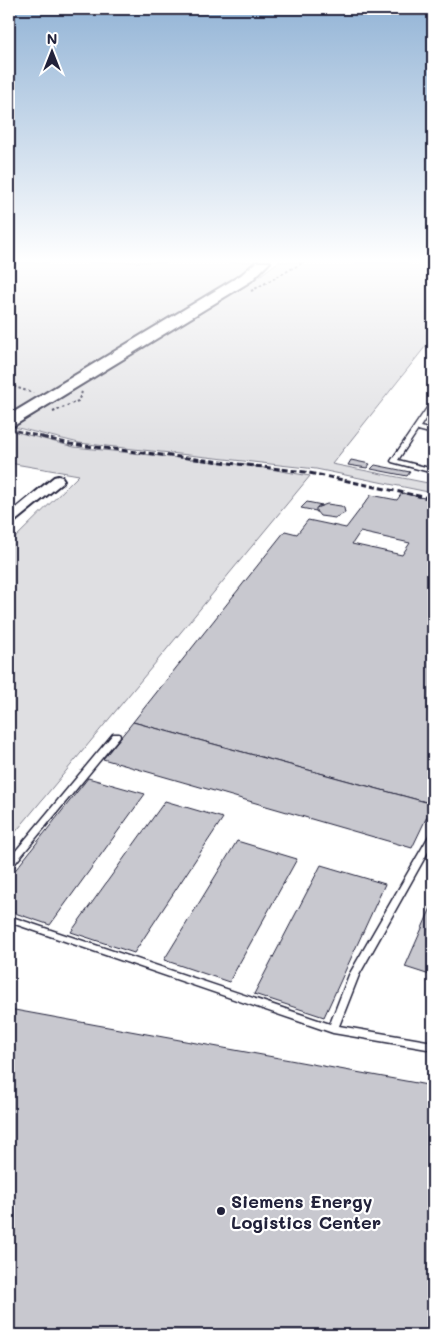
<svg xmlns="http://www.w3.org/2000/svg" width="442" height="1344" viewBox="0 0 442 1344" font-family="Mali,sans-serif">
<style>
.green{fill:#dfdfe2;stroke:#80808e}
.building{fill:#c8c8cf;stroke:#22223b;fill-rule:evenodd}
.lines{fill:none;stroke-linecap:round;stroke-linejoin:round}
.service-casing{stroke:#22223b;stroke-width:3}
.minor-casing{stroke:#22223b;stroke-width:4}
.secondary-casing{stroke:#22223b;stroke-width:4}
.path{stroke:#22223b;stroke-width:2;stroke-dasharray:2.5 2.5;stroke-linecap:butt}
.service{fill:#fff;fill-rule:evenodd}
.minor{fill:#fff;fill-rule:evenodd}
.secondary{fill:#fff;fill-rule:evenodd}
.rail-far1{stroke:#22223b;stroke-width:2.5;stroke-dasharray:5 2.5;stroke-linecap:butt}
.rail{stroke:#22223b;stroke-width:3;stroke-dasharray:6 3;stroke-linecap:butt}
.poi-dot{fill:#22223b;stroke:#fff;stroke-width:2}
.labels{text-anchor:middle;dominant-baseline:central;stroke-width:4.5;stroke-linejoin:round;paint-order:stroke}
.near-poi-label{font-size:18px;font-weight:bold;fill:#22223b;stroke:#fff;text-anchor:start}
</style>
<rect width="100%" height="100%" fill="#fff"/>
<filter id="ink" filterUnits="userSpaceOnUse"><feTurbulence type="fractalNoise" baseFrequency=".02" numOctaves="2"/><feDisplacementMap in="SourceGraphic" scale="10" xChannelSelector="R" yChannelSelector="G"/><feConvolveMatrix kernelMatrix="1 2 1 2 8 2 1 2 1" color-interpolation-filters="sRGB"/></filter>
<g filter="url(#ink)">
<g class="green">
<path d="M9 262H256L236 280 9 418Z"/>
<path d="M278 262H433V342H429L332 464 433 484V493L316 469 79 443 10 426 106 367H111L249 284Z"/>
<path d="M9 430 74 447 247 465 310 476 9 840V544L79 475 9 463Z"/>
</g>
<g class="building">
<path d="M351 460 370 464 367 468 348 465Z"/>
<path d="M375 465 410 472 407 476 371 469Z"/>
<path d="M402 493 433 500V823L425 821 433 804 133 722 285 531 297 534 308 520 346 528 371 495 397 500ZM360 532 410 543 402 555 352 544Z"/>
<path d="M307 502 322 505 318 506 316 511 301 508Z"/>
<path d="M327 504 341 506 344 508 345 513 335 518 320 516 316 511V508Z"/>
<path d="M133 722 433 804 412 848 103 759Z"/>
<path d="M88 778 145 794 50 925 9 911V878Z"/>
<path d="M165 801 223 818 134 953 71 932Z"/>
<path d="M237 841 297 859 229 982 164 960Z"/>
<path d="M321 865 385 884 324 1017 254 994Z"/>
<path d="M433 903V976L405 967Z"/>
<path d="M9 1009 433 1086V1335H9Z"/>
</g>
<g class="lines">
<g class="service-casing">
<g id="service">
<path d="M433 401V407L420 427 433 430V434L418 430 398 460 433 469V473L392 462 391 461 431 402Z"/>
<path d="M113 734H119L120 736 12 867 9 868V859Z"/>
<path d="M433 833V843L359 975 339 1026 433 1042V1050L333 1033 9 922V916L330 1024 349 975 429 836 430 834Z"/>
</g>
</g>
<g class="minor-casing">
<path id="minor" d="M58 476 62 477 64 480 62 483 13 523 9 524V514L54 477Z"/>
</g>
<g class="secondary-casing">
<path id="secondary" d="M256 262H270L251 281 15 425 9 427V415L241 275Z"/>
</g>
<g class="path">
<path d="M251 291 304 262"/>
<path d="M433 295 431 297 433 303"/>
<path d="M9 385 33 393"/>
<path d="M53 412 78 401 82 392"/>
</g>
<use href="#service" class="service"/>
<use href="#minor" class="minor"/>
<use href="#secondary" class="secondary"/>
<path class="rail-far1" d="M9 429 47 438"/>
<path class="rail" d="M42 437 70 444 305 472 433 499"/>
</g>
</g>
<linearGradient id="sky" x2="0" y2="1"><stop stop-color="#93b4d6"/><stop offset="0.58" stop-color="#fff"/><stop offset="1" stop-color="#fff" stop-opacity="0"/></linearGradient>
<rect width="442" height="450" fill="url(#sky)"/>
<circle class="poi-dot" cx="221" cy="1211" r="5"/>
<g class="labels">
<g class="near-poi-label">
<text x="231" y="1201">Siemens Energy<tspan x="231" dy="21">Logistics Center</tspan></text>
</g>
</g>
<rect width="442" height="1344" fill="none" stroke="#fff" stroke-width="30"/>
<rect x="15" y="15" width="412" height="1314" fill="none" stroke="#22223b" stroke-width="2" filter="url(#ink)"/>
<g transform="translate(52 52)" stroke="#ffffff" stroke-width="4" paint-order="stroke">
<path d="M0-4L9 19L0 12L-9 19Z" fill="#22223b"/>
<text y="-8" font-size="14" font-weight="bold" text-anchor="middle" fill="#22223b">N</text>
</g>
</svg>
